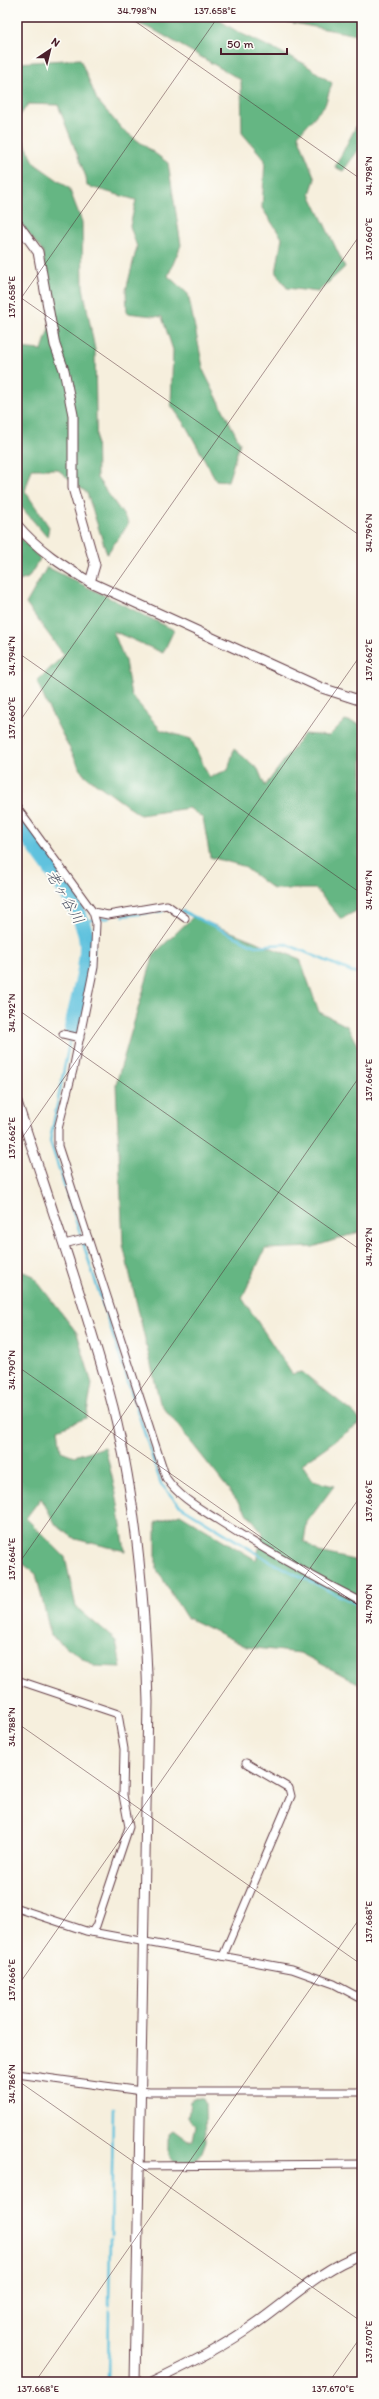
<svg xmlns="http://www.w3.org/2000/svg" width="379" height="2399" viewBox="0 0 379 2399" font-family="Itim,'Klee One',sans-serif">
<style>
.forest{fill:#65b683;stroke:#586a57}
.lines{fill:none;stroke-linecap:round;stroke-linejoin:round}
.stream{stroke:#60c2de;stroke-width:2.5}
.river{stroke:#60c2de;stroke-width:16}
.minor-casing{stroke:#643e46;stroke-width:9}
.tertiary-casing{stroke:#643e46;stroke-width:11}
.minor{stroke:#fff;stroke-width:7}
.tertiary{stroke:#fff;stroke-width:9}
.ticks{fill:none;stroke:#4a1f2b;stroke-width:1;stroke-opacity:0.45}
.labels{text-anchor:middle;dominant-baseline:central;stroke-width:3.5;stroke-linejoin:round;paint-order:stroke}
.water-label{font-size:15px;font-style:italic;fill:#52586a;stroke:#fdfcf7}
.neatline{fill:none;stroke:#4a1f2b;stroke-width:1.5}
.ticks-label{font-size:10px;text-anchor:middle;fill:#4a1f2b}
</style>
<rect width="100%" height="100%" fill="#fdfcf7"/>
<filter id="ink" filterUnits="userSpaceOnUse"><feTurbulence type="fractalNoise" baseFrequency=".025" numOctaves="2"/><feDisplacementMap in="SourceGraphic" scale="8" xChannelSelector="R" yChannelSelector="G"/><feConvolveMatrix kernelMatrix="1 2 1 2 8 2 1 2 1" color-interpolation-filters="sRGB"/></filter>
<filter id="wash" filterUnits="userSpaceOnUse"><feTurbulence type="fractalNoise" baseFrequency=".012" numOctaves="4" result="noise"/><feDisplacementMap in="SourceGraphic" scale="16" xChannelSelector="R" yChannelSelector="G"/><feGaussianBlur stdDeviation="0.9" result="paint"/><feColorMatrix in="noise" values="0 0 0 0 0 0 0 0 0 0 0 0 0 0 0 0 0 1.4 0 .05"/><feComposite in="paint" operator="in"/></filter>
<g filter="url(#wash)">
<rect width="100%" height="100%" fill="#f6efdd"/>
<g class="forest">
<path d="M119 17H214L238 32 303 63 332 83 325 105 298 135 315 179 310 194 345 267 318 292 287 288 276 273 282 238 262 208 265 160 242 133 241 80 154 30Z"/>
<path d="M276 17H362V36L288 22Z"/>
<path d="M80 59 97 100 122 129 168 163 181 245 168 276 188 294 204 372 240 443 228 481 216 480 187 428 171 405 173 350 162 317 127 313 126 290 137 247 130 226 136 200 87 186 86 177 58 105 28 104 17 120V63Z"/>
<path d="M362 115V145L343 171 335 167Z"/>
<path d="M17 127 35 164 69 188 82 222 83 287 95 350 97 478 129 523 107 554 87 493 57 469H32L25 491 49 527 47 537 17 502V348L42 350 50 325 43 252 17 219Z"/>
<path d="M17 533 40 559 28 578 17 582Z"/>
<path d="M47 567 174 630 163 653 113 631 125 661 131 695 161 730 191 739 209 777 228 770 234 749 258 769 265 786 304 734 329 736 345 720 362 725V908L341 919 316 889H273L243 866 210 857 203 818 189 808 140 815 83 774 47 705 37 681 64 655 26 604Z"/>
<path d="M193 917 300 959 319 1012 347 1026 362 1054V1231L313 1247 265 1249 242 1298 292 1374 302 1372 355 1414 361 1422 302 1464 313 1481 334 1486 307 1522 304 1541 319 1552 362 1562V1685L300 1653 247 1647 186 1617 156 1568V1522L180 1514 256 1560 263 1533 160 1403 123 1245 116 1084 154 954Z"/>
<path d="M17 1270 32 1275 77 1333 92 1384 86 1418 58 1429 61 1451 74 1456 105 1447 117 1498 125 1551 75 1539 56 1525 41 1498 26 1518 65 1557 76 1607 116 1641 121 1667 94 1666 51 1636 36 1574 17 1559Z"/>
<path d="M197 2098 203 2099 205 2103 206 2141 202 2152 193 2162H174L169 2155V2133L173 2130 188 2141 193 2140 196 2126 188 2118 190 2101Z"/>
</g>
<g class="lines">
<g class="stream">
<path d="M182 911 255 946 286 944 362 976"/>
<path d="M123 916 163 911"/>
<path d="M82 921 109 918"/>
<path d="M72 1028 50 1141 161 1484 179 1505 271 1562 362 1607"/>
<path d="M111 2235 113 2109"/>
<path d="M109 2306 110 2238"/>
<path d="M48 2382 108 2381 109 2310"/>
</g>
<path class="river" d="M17 822C38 852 87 910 87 946 87 973 77 1002 72 1028"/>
</g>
</g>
<g filter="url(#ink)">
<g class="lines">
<g class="minor-casing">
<g id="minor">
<path d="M17 808 93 912 96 923 94 967 73 1070 58 1129V1146L166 1478C179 1497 199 1508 218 1520 264 1550 313 1577 362 1602"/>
<path d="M93 912 108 915 167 905 185 918"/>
<path d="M63 1034 80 1038"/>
<path d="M64 1244 88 1238"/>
<path d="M17 1680 118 1714 124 1749 123 1795 129 1827 96 1926 92 1932"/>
<path d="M17 1908 86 1931 292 1969 334 1984 362 1999"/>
<path d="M223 1956 291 1796 289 1788 246 1763"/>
<path d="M17 2074 149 2092H362"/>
<path d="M139 2166 362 2164"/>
</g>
</g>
<g class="tertiary-casing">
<g id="tertiary">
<path d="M17 223 38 252 55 345 64 370 73 415V488L95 565 90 582"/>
<path d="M17 525C37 549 63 566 90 582L322 688 362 701"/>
<path d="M17 1102C48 1198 82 1294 109 1392 136 1490 145 1600 148 1702L135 2382"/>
<path d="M152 2382C189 2364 225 2346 258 2322 293 2297 321 2269 362 2254"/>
</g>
</g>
<use href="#minor" class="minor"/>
<use href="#tertiary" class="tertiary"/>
</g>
</g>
<path class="ticks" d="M129 17 362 180M17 295 362 537M17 304 218 17M17 652 362 894M17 725 362 232M17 1009 362 1251M17 1145 362 653M17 1366 362 1608M17 1566 362 1073M17 1723 362 1965M17 1987 362 1494M17 2080 362 2322M35 2382 362 1915M329 2382 362 2335"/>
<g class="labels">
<g class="water-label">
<text transform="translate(65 897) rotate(60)">老ヶ谷川</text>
</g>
</g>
<rect width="379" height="2399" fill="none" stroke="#fdfcf7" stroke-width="44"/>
<g transform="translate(50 50) rotate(35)" stroke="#fdfcf7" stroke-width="3" paint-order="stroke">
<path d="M0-3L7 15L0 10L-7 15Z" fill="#4a1f2b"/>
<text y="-6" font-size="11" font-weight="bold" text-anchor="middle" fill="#4a1f2b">N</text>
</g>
<path d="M221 48v6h66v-6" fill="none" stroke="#4a1f2b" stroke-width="2"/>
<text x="227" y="48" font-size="12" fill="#4a1f2b" stroke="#fdfcf7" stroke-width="3" paint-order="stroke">50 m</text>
<rect x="22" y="22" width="335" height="2355" class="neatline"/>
<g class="ticks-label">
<text x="137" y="14">34.798°N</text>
<text x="215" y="14">137.658°E</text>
<text transform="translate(368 176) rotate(-90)" y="4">34.798°N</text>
<text transform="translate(368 239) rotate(-90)" y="4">137.660°E</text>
<text transform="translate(11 297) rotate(-90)" y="4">137.658°E</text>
<text transform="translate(368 533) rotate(-90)" y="4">34.796°N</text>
<text transform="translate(11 656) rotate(-90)" y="4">34.794°N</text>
<text transform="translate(368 660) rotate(-90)" y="4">137.662°E</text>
<text transform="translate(11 718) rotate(-90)" y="4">137.660°E</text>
<text transform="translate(368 890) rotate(-90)" y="4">34.794°N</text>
<text transform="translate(11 1013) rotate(-90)" y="4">34.792°N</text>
<text transform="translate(368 1080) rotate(-90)" y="4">137.664°E</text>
<text transform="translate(11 1138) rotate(-90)" y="4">137.662°E</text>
<text transform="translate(368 1247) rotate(-90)" y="4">34.792°N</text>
<text transform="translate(11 1370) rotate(-90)" y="4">34.790°N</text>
<text transform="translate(368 1501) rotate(-90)" y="4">137.666°E</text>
<text transform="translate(11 1559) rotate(-90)" y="4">137.664°E</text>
<text transform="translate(368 1604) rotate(-90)" y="4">34.790°N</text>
<text transform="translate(11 1727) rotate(-90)" y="4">34.788°N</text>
<text transform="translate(368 1922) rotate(-90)" y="4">137.668°E</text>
<text transform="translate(11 1980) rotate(-90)" y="4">137.666°E</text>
<text transform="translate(11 2084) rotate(-90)" y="4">34.786°N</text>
<text transform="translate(368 2342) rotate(-90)" y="4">137.670°E</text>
<text x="38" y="2392">137.668°E</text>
<text x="333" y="2392">137.670°E</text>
</g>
</svg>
